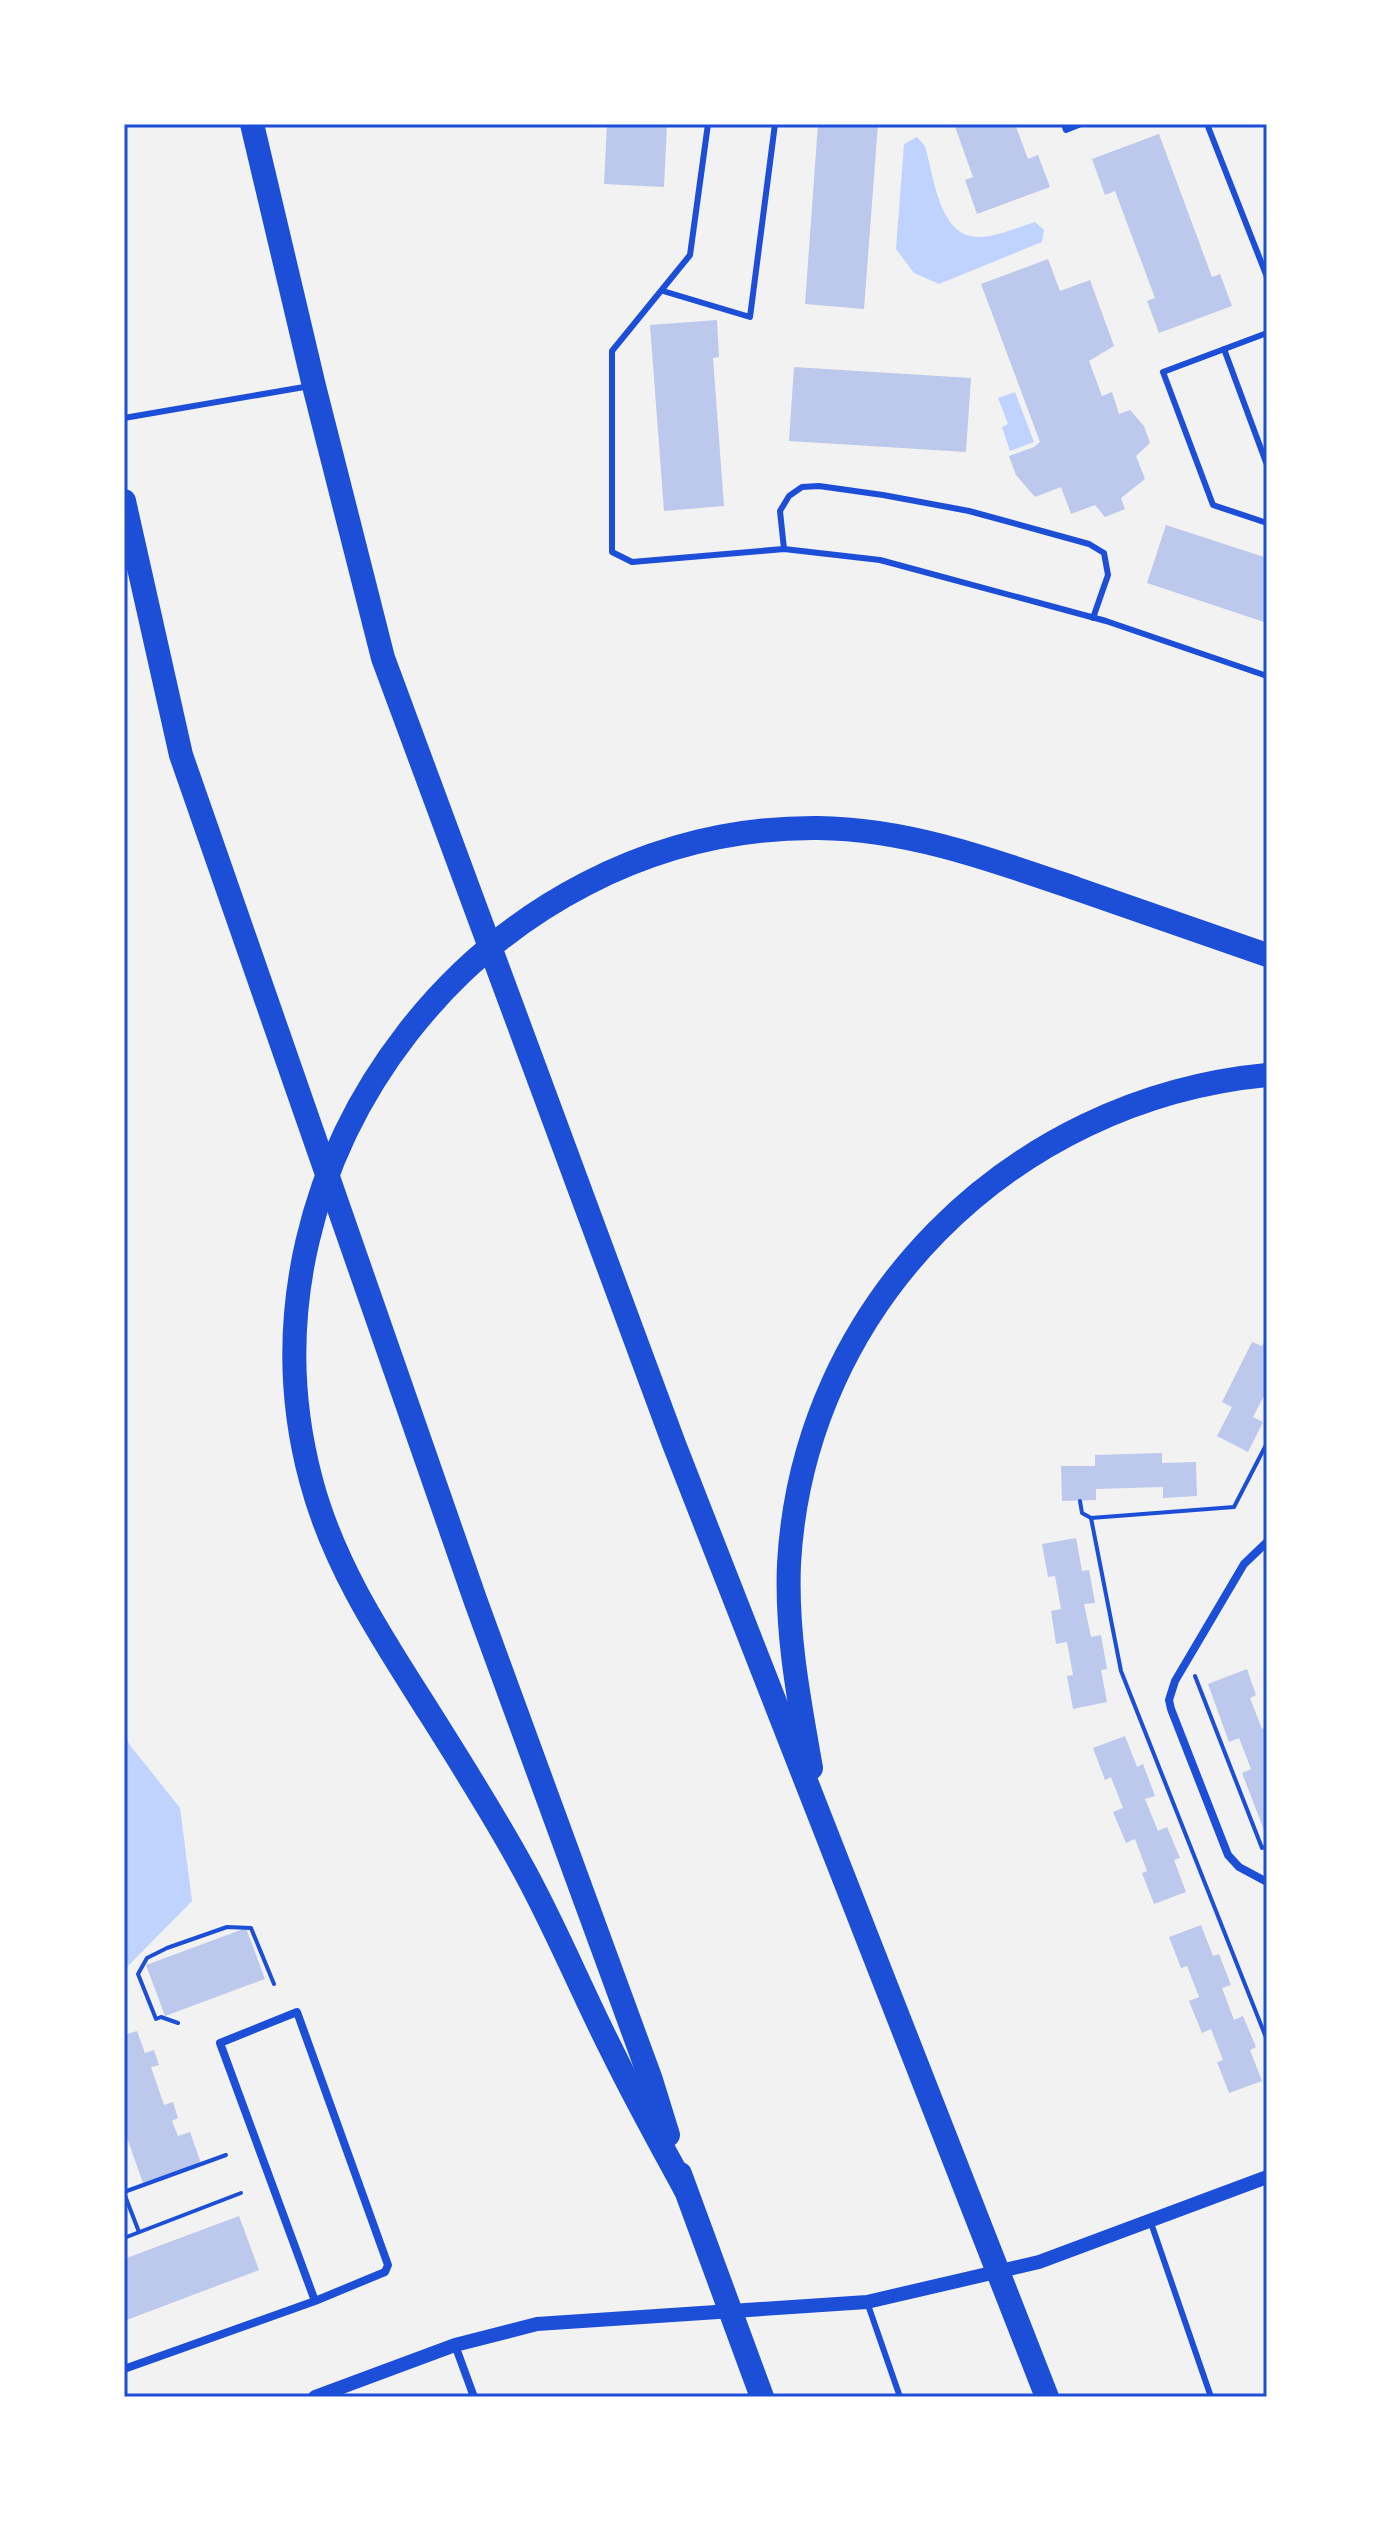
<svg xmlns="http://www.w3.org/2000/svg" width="1391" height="2521" viewBox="0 0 1391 2521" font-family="'Playfair Display',serif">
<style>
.water{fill:#bfd3fe}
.building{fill:#bdc9ec}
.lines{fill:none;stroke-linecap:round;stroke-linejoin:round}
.path{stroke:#1d4ed8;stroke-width:4}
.service{stroke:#1d4ed8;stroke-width:6}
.minor{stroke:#1d4ed8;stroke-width:8}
.tertiary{stroke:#1d4ed8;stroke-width:14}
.motorway{stroke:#1d4ed8;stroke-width:24}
.neatline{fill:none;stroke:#1d4ed8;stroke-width:3}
</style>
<rect width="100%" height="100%" fill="#f2f2f2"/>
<g class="water">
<path d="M917 137 925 146C934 176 939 238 979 237 997 237 1018 227 1035 222L1044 230 1042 242 939 284 914 273 896 249 904 144Z"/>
<path d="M1015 392 1034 442 1010 451 1002 427 1008 424 998 398Z"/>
<path d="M124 1728 129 1744 180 1808 192 1901 124 1970Z"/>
</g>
<g class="building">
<path d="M607 124H667L664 187 604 184Z"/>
<path d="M818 124H878L864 309 805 304Z"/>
<path d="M954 124H1015L1028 159 1038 155 1050 187 977 214 965 180 973 177Z"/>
<path d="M1159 134 1212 277 1220 274 1232 306 1159 333 1147 301 1155 298 1115 191 1105 195 1092 159Z"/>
<path d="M1048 259 1060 291 1090 280 1114 346 1089 361 1102 396 1112 392 1119 414 1130 410 1144 426 1150 443 1136 456 1145 479 1121 498 1125 509 1105 517 1095 505 1071 514 1061 487 1035 497 1016 475 1009 456 1034 447 1040 442 981 284Z"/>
<path d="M717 320 719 357 713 358 724 506 664 511 650 325Z"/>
<path d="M794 367 971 378 966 452 789 441Z"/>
<path d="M1166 525 1267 558V623L1147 583Z"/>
<path d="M1267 1336V1390L1253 1417 1263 1422 1248 1452 1217 1436 1232 1407 1222 1402 1252 1342 1262 1346Z"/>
<path d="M1162 1453V1463L1196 1462 1197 1496 1163 1498V1487L1096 1489V1500L1062 1501 1061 1466H1095V1455Z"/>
<path d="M1076 1538 1082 1571 1089 1570 1095 1603 1084 1604 1091 1637 1101 1635 1107 1669 1101 1670 1107 1702 1073 1709 1067 1676 1073 1675 1067 1642 1056 1644 1051 1611 1061 1609 1055 1576 1048 1577 1042 1544Z"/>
<path d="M1247 1669 1256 1695 1250 1698 1262 1729 1267 1727V1829L1264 1830 1242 1773 1251 1769 1239 1738 1229 1742 1208 1684Z"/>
<path d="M1125 1736 1137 1767 1143 1764 1155 1796 1145 1799 1158 1831 1167 1827 1180 1858 1174 1860 1186 1892 1154 1904 1142 1873 1147 1871 1135 1839 1126 1843 1113 1812 1123 1808 1111 1777 1105 1780 1093 1748Z"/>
<path d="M1201 1925 1213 1956 1219 1954 1231 1985 1222 1988 1234 2020 1243 2016 1256 2047 1250 2050 1262 2081 1229 2093 1217 2062 1223 2060 1211 2029 1202 2033 1189 2001 1199 1997 1187 1966 1181 1968 1169 1937Z"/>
<path d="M246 1928 265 1979 165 2016 146 1965Z"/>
<path d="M137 2031 145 2053 154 2050 159 2065 151 2067 164 2105 173 2102 178 2118 172 2121 178 2136 190 2132 201 2163 143 2183 124 2129V2035Z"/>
<path d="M239 2216 259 2270 124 2321V2259Z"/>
</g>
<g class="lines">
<g class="path">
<path d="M1080 1501 1082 1513 1091 1518 1234 1507 1267 1443"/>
<path d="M1091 1518 1121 1671 1267 2040"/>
<path d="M1195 1676 1262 1848 1267 1846"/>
<path d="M178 2023 161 2017 156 2019 138 1974 147 1958 167 1948 227 1927 251 1928 274 1984"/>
<path d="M124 2192 226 2155"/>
<path d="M124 2193 139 2232"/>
<path d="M124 2238 241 2193"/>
</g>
<g class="service">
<path d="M708 124 690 255 612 351V552L632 562 784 549 880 560 1106 621 1267 676"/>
<path d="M1064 124 1066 130 1081 124"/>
<path d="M1207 124 1267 277"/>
<path d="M663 291 750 317 775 124"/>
<path d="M1267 333 1163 372 1213 505 1267 523"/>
<path d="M1224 349 1267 465"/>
<path d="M124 418 310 386"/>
<path d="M784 549 780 511 789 496 802 487 819 486 883 495 969 511 1089 544 1104 553 1108 575 1093 618"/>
<path d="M1151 2223 1211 2397"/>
<path d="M867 2302 900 2397"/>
</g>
<g class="minor">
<path d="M1267 1542 1244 1564 1175 1681 1169 1700 1171 1709 1228 1855 1239 1867 1267 1882"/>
<path d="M455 2345 474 2397"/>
<path d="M124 2369 315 2301 385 2272 388 2265 297 2012 220 2043 315 2301"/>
</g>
<path class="tertiary" d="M315 2397 455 2345 537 2324 867 2302 1039 2262 1267 2177"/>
<g class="motorway">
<path d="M252 124 314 386 383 658 674 1444 1047 2397"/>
<path d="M124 501 181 755 476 1602 651 2080 668 2135"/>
<path d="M811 1768C799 1700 786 1633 789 1564 803 1305 1011 1099 1267 1075"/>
<path d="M680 2174 762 2397"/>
<path d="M685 2189C660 2143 635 2098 612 2051 580 1988 554 1923 519 1861 488 1805 454 1752 420 1698 376 1629 332 1560 311 1480 225 1159 486 825 818 828 908 829 993 860 1077 889 1140 911 1204 933 1267 955"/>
</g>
</g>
<rect width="1391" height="2521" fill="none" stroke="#ffffff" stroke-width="252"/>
<rect x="126" y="126" width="1139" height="2269" class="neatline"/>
</svg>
